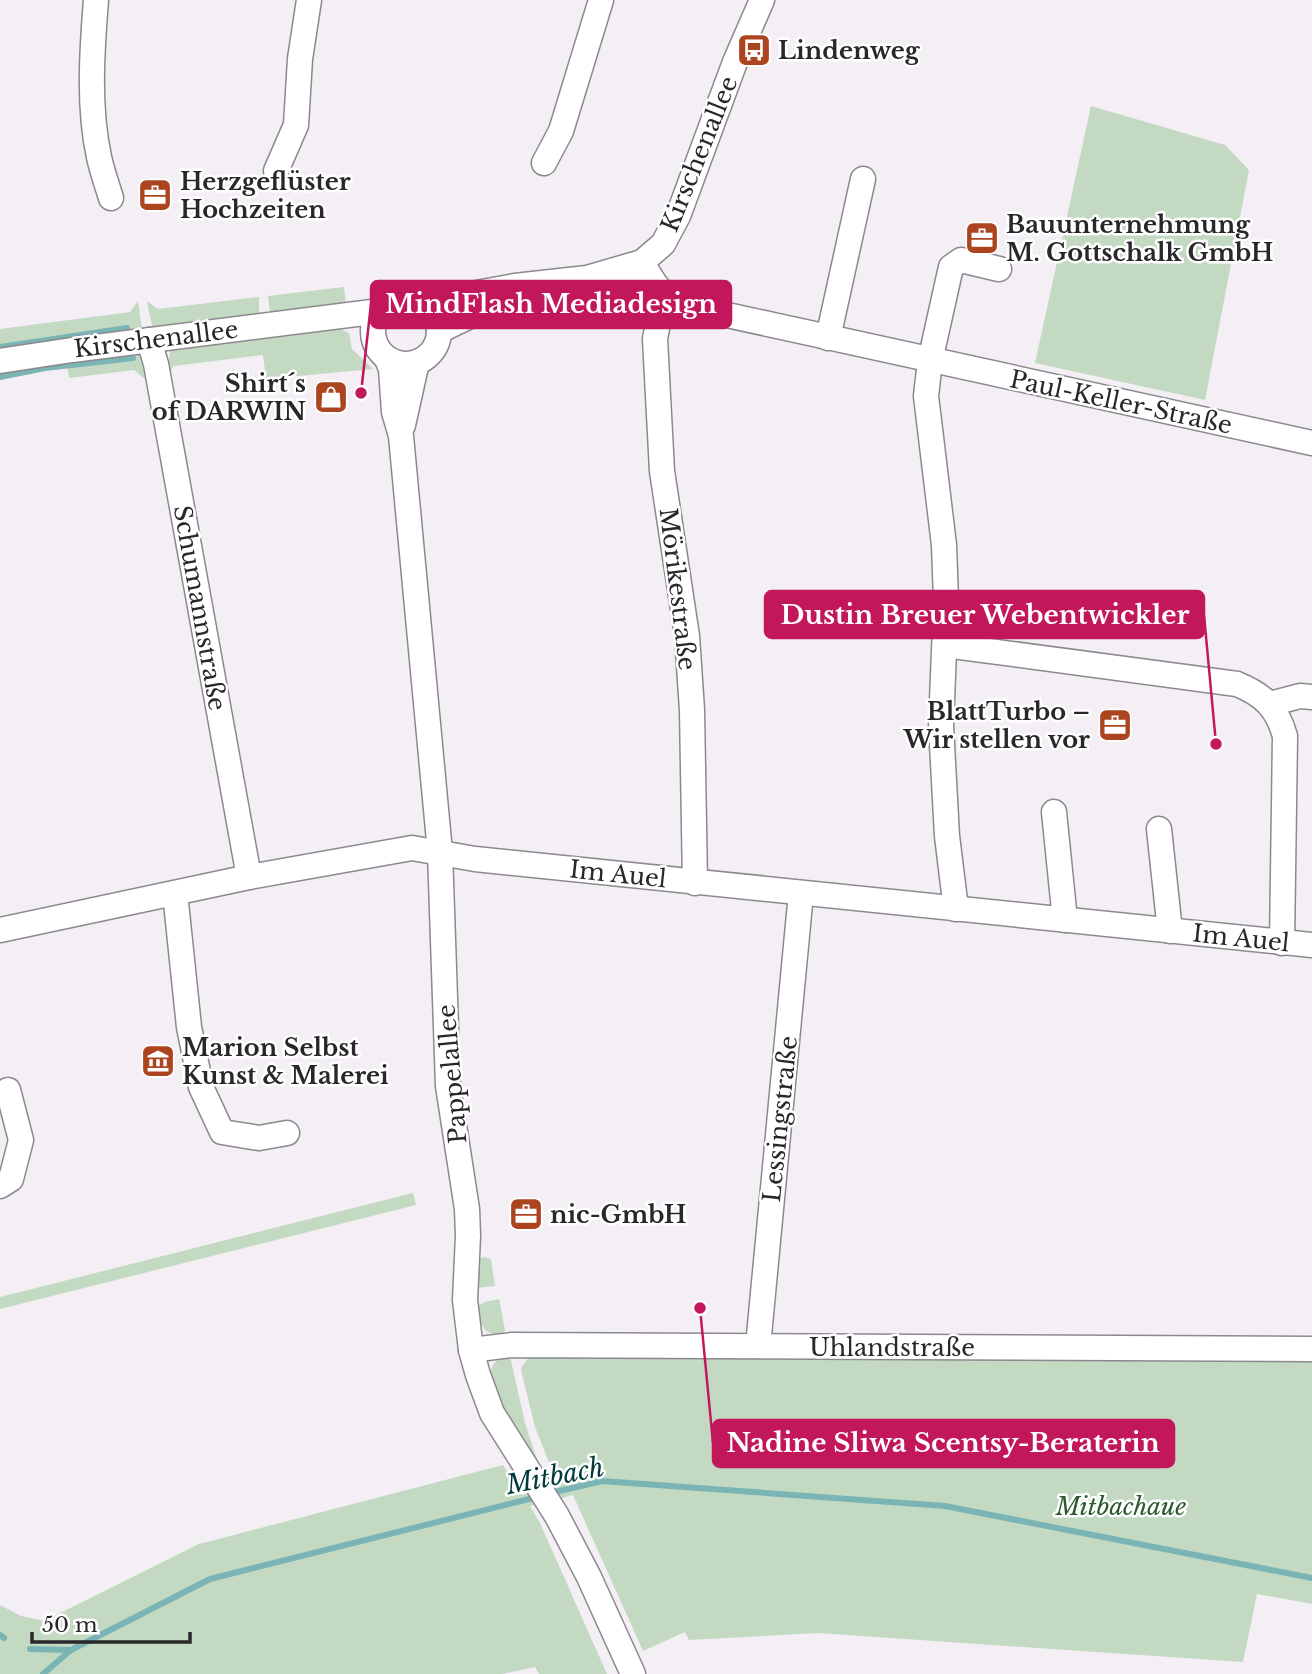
<svg xmlns="http://www.w3.org/2000/svg" width="1312" height="1674" viewBox="0 0 1312 1674" font-family="'Libre Baskerville',serif">
<style>
.green{fill:#c3d9c2}
.lines{fill:none;stroke-linecap:round;stroke-linejoin:round}
.stream{stroke:#7ab4b5;stroke-width:6}
.street-casing{stroke:#8c898e;stroke-width:27}
.street{stroke:#fff;stroke-width:24}
.labels{text-anchor:middle;dominant-baseline:central;stroke-width:5;stroke-linejoin:round;paint-order:stroke}
.poi-label{font-size:24px;font-weight:bold;fill:#29272a;stroke:#fff;text-anchor:start}
.street-label{font-size:24px;fill:#29272a;stroke:#fff}
.park-label{font-size:24px;font-style:italic;fill:#2a5a2c;stroke:#fff}
.water-label{font-size:26px;font-style:italic;fill:#003a3b;stroke:#fff}
.leader{fill:none;stroke:#c2185b;stroke-width:2.5}
.callout-dot{fill:#c2185b;stroke:#fff;stroke-width:2.5}
.callout{fill:#c2185b;stroke:#c2185b;stroke-width:2.5}
.callout-label{font-size:26px;text-anchor:middle;font-weight:bold;fill:#fff}
</style>
<rect width="100%" height="100%" fill="#f3eff5"/>
<g class="green">
<path d="M1091 106 1225 145 1249 170 1205 400 1035 363Z"/>
<path d="M344 287 346 305 270 314 268 296Z"/>
<path d="M259 297V315L153 331 147 301 158 309Z"/>
<path d="M138 301 142 330 0 354V329L130 312Z"/>
<path d="M335 327 349 333 352 349 373 369 266 379 263 355 174 366 168 373 170 351 173 347Z"/>
<path d="M139 349 145 379 134 370 69 378 66 357Z"/>
<path d="M413 1193 416 1205 0 1309V1297Z"/>
<path d="M483 1257 491 1259 495 1286 477 1288 478 1260Z"/>
<path d="M499 1299 505 1330 504 1334C484 1337 479 1324 476 1307L485 1302Z"/>
<path d="M531 1354 1312 1359V1604L1257 1594 1243 1662 818 1633 689 1640 685 1632 643 1651 573 1495 530 1506 540 1523 607 1674H539L535 1667 502 1674H0V1605L21 1616 44 1621 199 1544 503 1465 522 1495 558 1485 535 1427 522 1374 521 1368Z"/>
<path d="M510 1356 525 1423 538 1463C526 1452 489 1389 491 1372 492 1361 500 1358 510 1356Z"/>
</g>
<g class="lines">
<g class="stream">
<path d="M0 347 127 328"/>
<path d="M0 377 45 368 133 358"/>
<path d="M551 1493 602 1481 945 1506 1312 1578"/>
<path d="M0 1635 4 1638"/>
<path d="M30 1649 71 1650"/>
<path d="M43 1674 71 1650 210 1579 537 1497"/>
</g>
<g class="street-casing">
<g id="street">
<path d="M96 0C92 50 88 107 99 157 102 171 107 185 111 198"/>
<path d="M544 163 561 131 601 0"/>
<path d="M276 171 296 125 300 59 309 0"/>
<path d="M642 262C653 282 663 300 686 306L1312 443"/>
<circle cx="406" cy="331" r="33"/>
<path d="M669 300 659 318 655 339 662 471 687 636 692 710 695 883"/>
<path d="M429 308 471 294 515 286 587 278 642 262 663 244 678 216 735 62 762 0"/>
<path d="M439 331 474 314 502 306 609 291C626 284 633 278 642 262"/>
<path d="M828 338 863 179"/>
<path d="M149 340 156 364 249 877"/>
<path d="M387 359 391 369 394 412 401 436 440 852 448 1086 467 1209 468 1236 465 1300 471 1350 478 1375 492 1413 557 1516 589 1577 633 1674"/>
<path d="M0 361 72 350 380 311"/>
<path d="M403 425 417 362"/>
<path d="M945 645 1237 684C1264 695 1277 708 1285 736L1282 943"/>
<path d="M1270 704 1300 696 1312 697"/>
<path d="M1054 812 1065 920"/>
<path d="M1159 829 1170 931"/>
<path d="M175 893 189 1027 201 1087 222 1132 259 1138 287 1133"/>
<path d="M956 909 947 836 941 726 946 600 944 545 926 396 930 361 951 267 961 260 999 269"/>
<path d="M0 930 249 877 412 848 475 859 1312 945"/>
<path d="M0 1186 11 1179 21 1140 8 1090"/>
<path d="M758 1346 801 893"/>
<path d="M471 1350 512 1345 1312 1349"/>
</g>
</g>
<use href="#street" class="street"/>
</g>
<defs>
<g id="bus-square" transform="scale(1.75)"><rect x="-9" y="-9" width="18" height="18" rx="4" fill="#ab441f" stroke="#fff"/><path d="M-5-6H5V4H4V6H2V4H-2V6H-4V4H-5ZM-3.5-4V0h7V-4ZM-3.5 1.2v1.5H-2V1.2ZM2 1.2v1.5H3.5V1.2Z" fill="#fff"/></g>
<g id="office-square" transform="scale(1.75)"><rect x="-9" y="-9" width="18" height="18" rx="4" fill="#ab441f" stroke="#fff"/><path d="M-6-3h4V-5.5h4V-3h4V5H-6ZM-1-4.5V-3h2v-1.5ZM-6 0V1H6V0Z" fill="#fff"/></g>
<g id="shop-square" transform="scale(1.75)"><rect x="-9" y="-9" width="18" height="18" rx="4" fill="#ab441f" stroke="#fff"/><path d="M-5-2.5h2.3a2.7 3.5 0 0 1 5.4 0H5L5.5 6h-11ZM-1.5-2.5h3a1.5 2.3 0 0 0-3 0Z" fill="#fff"/></g>
<g id="museum-square" transform="scale(1.75)"><rect x="-9" y="-9" width="18" height="18" rx="4" fill="#ab441f" stroke="#fff"/><path d="M0-6L6-3V-2H-6V-3ZM-5-1h2V3h-2ZM-1-1h2V3h-2ZM3-1h2V3H3ZM-6 4H6V6H-6Z" fill="#fff"/></g>
</defs>
<g fill-rule="evenodd">
<use href="#bus-square" x="754" y="50"/>
<use href="#office-square" x="155" y="195"/>
<use href="#office-square" x="982" y="238"/>
<use href="#shop-square" x="331" y="397"/>
<use href="#office-square" x="1115" y="725"/>
<use href="#museum-square" x="158" y="1061"/>
<use href="#office-square" x="526" y="1214"/>
</g>
<g class="labels">
<g class="poi-label">
<text x="778" y="50">Lindenweg</text>
<text x="180" y="181">Herzgeflüster<tspan x="180" dy="28">Hochzeiten</tspan></text>
<text x="1006" y="224">Bauunternehmung<tspan x="1006" dy="28">M. Gottschalk GmbH</tspan></text>
<text x="306" y="383" text-anchor="end">Shirt´s<tspan x="306" dy="28">of DARWIN</tspan></text>
<text x="1090" y="711" text-anchor="end">BlattTurbo –<tspan x="1090" dy="28">Wir stellen vor</tspan></text>
<text x="182" y="1047">Marion Selbst<tspan x="182" dy="28">Kunst &amp; Malerei</tspan></text>
<text x="550" y="1214">nic-GmbH</text>
</g>
<g class="street-label">
<text transform="translate(699 154) rotate(-68)">Kirschenallee</text>
<text transform="translate(156 339) rotate(-7)">Kirschenallee</text>
<text transform="translate(1121 402) rotate(12)">Paul-Keller-Straße</text>
<text transform="translate(678 589) rotate(83)">Mörikestraße</text>
<text transform="translate(200 608) rotate(80)">Schumannstraße</text>
<text transform="translate(618 874) rotate(6)">Im Auel</text>
<text transform="translate(1241 938) rotate(6)">Im Auel</text>
<text transform="translate(452 1074) rotate(-95)">Pappelallee</text>
<text transform="translate(780 1119) rotate(-84)">Lessingstraße</text>
<text x="892" y="1347">Uhlandstraße</text>
</g>
<g class="park-label">
<text x="1121" y="1506">Mitbachaue</text>
</g>
<g class="water-label">
<text transform="translate(555 1476) rotate(-11)">Mitbach</text>
</g>
</g>
<path class="leader" d="M361 393L371 304M1216 744L1204 615M700 1308L713 1443"/>
<g class="callout-dot">
<circle cx="361" cy="393" r="7"/>
<circle cx="1216" cy="744" r="7"/>
<circle cx="700" cy="1308" r="7"/>
</g>
<g class="callout">
<rect x="371" y="281" width="360" height="47" rx="7"/>
<rect x="765" y="591" width="439" height="47" rx="7"/>
<rect x="713" y="1420" width="461" height="47" rx="7"/>
</g>
<g class="callout-label">
<text x="551" y="313">MindFlash Mediadesign</text>
<text x="985" y="624">Dustin Breuer Webentwickler</text>
<text x="943" y="1452">Nadine Sliwa Scentsy-Beraterin</text>
</g>
<path d="M32 1632v10h158v-10" fill="none" stroke="#29272a" stroke-width="3.5"/>
<text x="42" y="1632" font-size="21" fill="#29272a" stroke="#ffffff" stroke-width="5" paint-order="stroke">50 m</text>
</svg>
